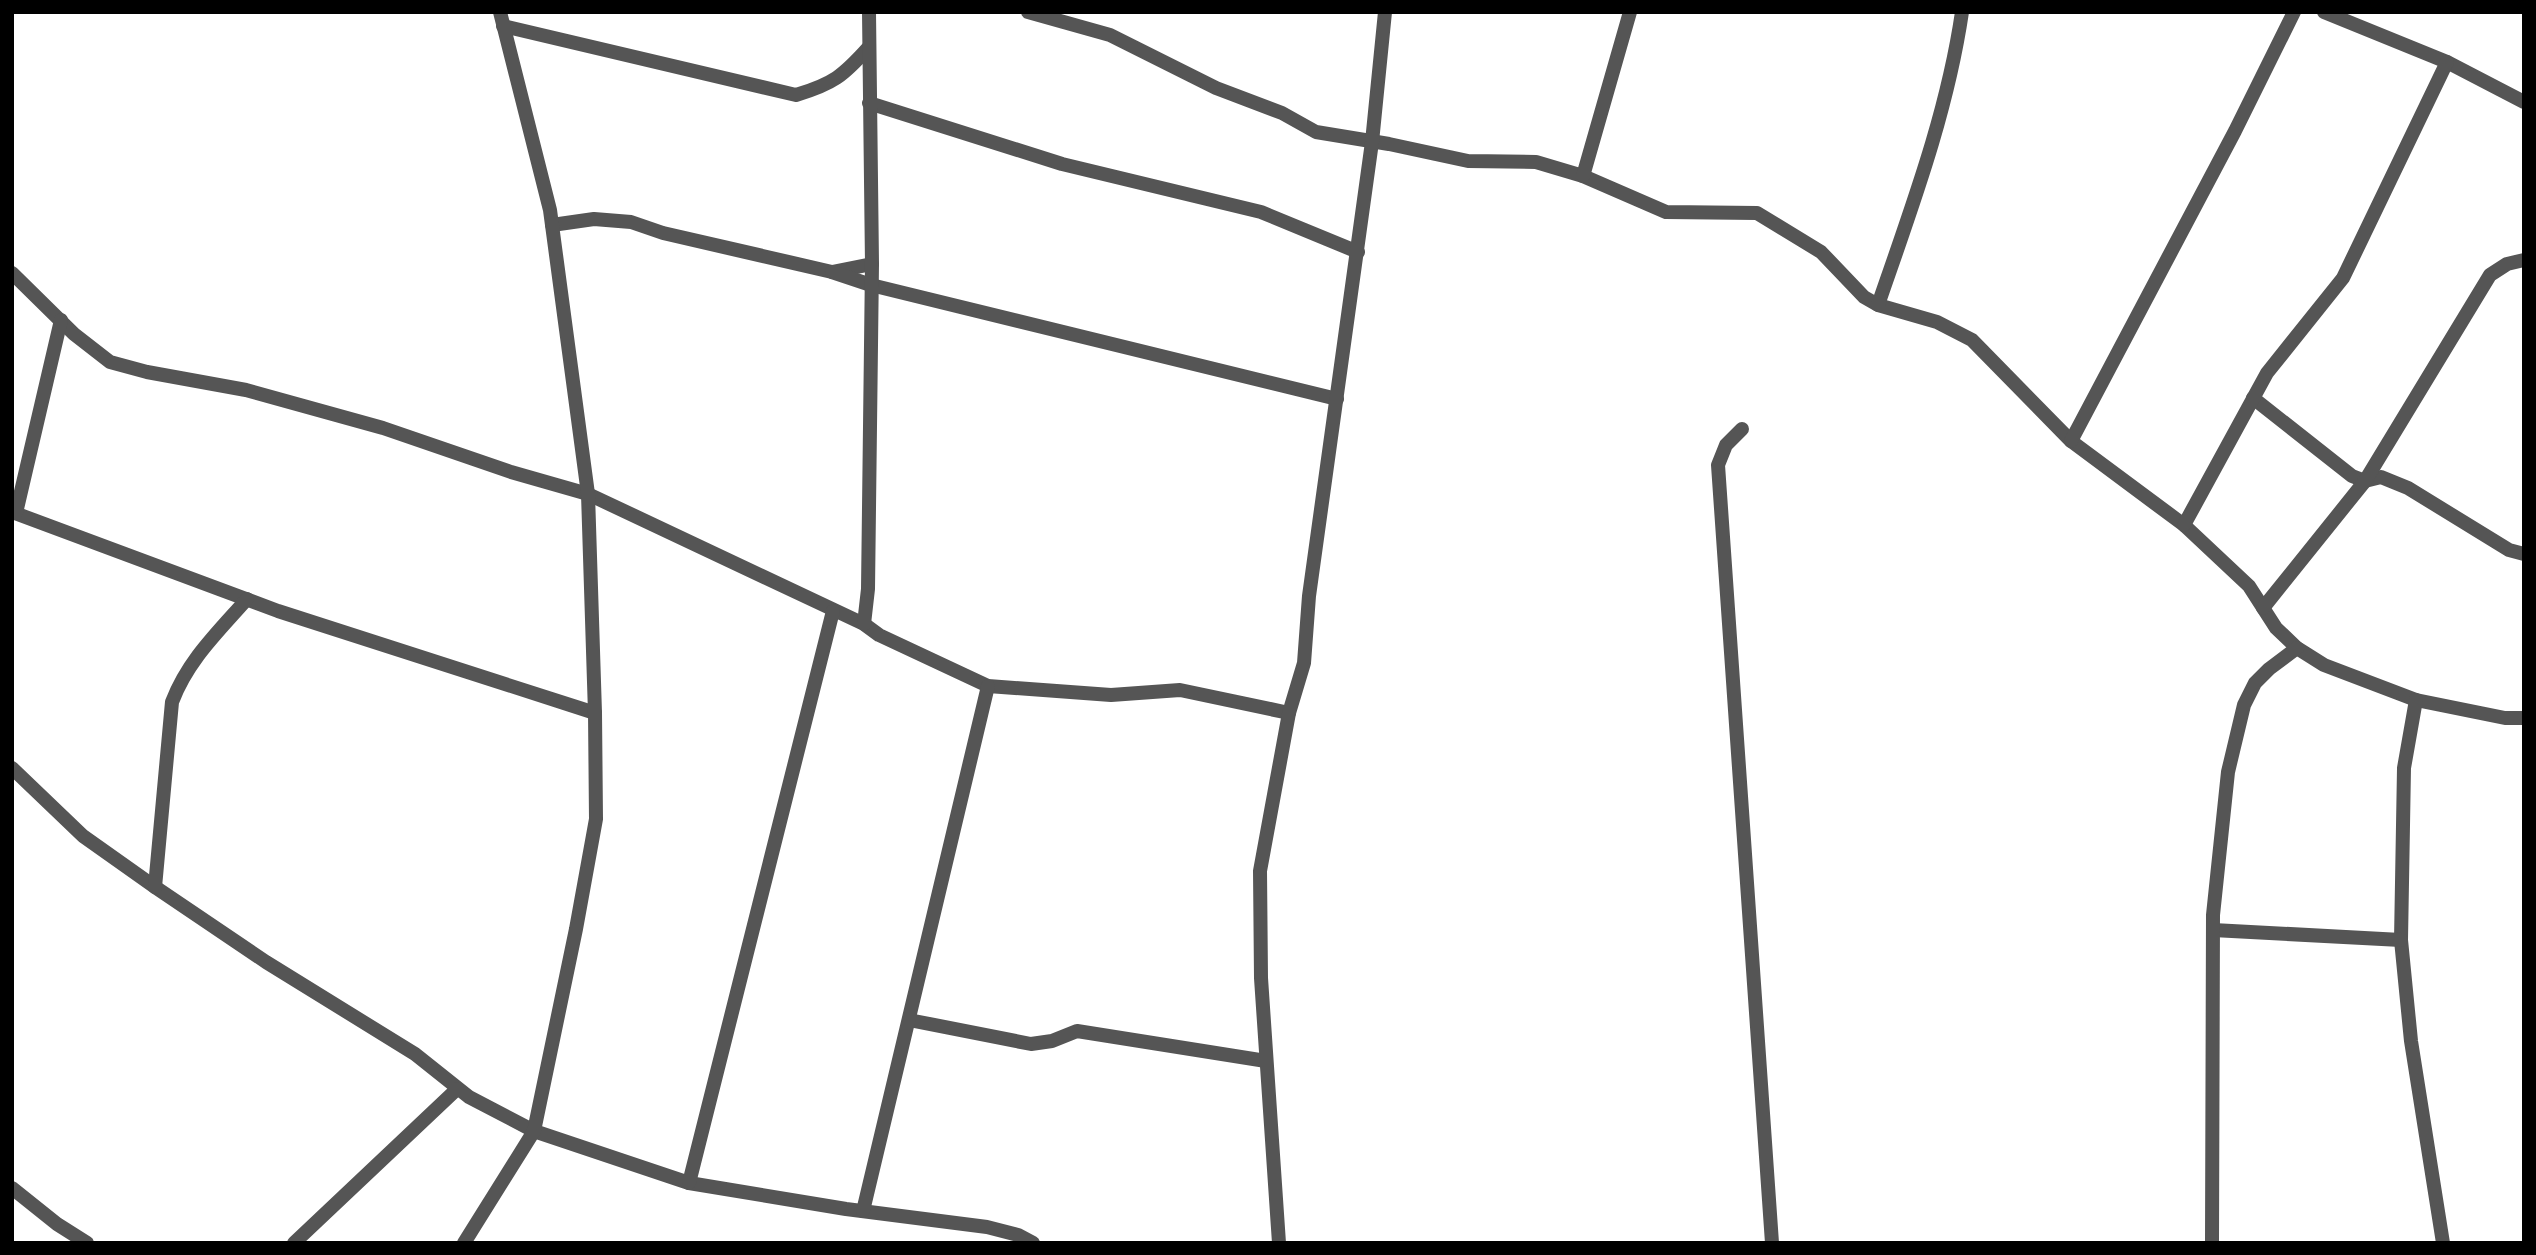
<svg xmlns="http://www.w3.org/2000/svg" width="2536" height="1255" viewBox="0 0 2536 1255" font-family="'PT Sans',sans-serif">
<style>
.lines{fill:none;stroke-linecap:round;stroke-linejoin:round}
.minor{stroke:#555;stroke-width:14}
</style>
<rect width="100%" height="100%" fill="#fff"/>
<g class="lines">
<g class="minor">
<path d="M1028 12 1110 35 1216 88 1282 113 1316 132 1389 144 1468 161 1536 162 1583 176 1666 212 1757 213 1821 252 1864 297 1878 305 1937 322 1972 340 2071 441 2184 525 2249 586 2276 628 2297 648 2324 665 2416 700 2505 718H2524"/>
<path d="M2324 12 2447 62 2524 102"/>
<path d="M503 26 796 95C833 84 843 76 869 47"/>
<path d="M869 103 1062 164 1261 212 1358 252"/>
<path d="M1583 176 1630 12"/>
<path d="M552 225 594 219 631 222 663 233 832 272 872 264"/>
<path d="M832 272 871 285 1337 399"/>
<path d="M12 273 74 334 110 362 147 372 246 390 383 428 511 472 588 494 864 624 879 635 988 686 1111 695 1180 690 1289 713"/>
<path d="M1878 305C1911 209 1947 114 1962 12"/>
<path d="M2253 398 2352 476 2365 481 2381 477 2408 488 2509 550 2524 554"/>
<path d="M1742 429 1726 445 1718 465 1772 1243"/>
<path d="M2071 441 2235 131 2294 12"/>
<path d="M12 512 278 611 595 713"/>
<path d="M16 513 61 320"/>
<path d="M2184 525 2267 373 2343 278 2447 62"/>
<path d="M2263 608 2365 481 2490 275 2507 264 2524 260"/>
<path d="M864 624 868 589 872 264 869 12"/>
<path d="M2416 700 2404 768 2401 940 2411 1041 2443 1243"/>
<path d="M12 768 83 836 155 887 266 962 415 1054 469 1097 534 1131 689 1183 846 1209 987 1227 1018 1235 1033 1243"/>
<path d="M155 887 172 702C188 660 218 632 247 599"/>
<path d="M2213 930 2401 940"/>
<path d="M909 1020 1031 1044 1052 1041 1077 1031 1266 1061"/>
<path d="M689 1183 833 611"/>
<path d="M12 1188 57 1224 87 1243"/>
<path d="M863 1211 988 686"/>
<path d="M294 1243 457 1089"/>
<path d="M464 1243 534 1131 576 929 596 819 595 713 588 494 550 210 500 12"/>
<path d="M1279 1243 1261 978 1260 871 1289 713 1304 663 1309 596 1372 142 1385 12"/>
<path d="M2212 1243 2213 915 2228 772 2244 705 2255 683 2269 669 2297 648"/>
</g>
</g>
<rect width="2536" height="1255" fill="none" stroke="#000000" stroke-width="28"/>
</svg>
